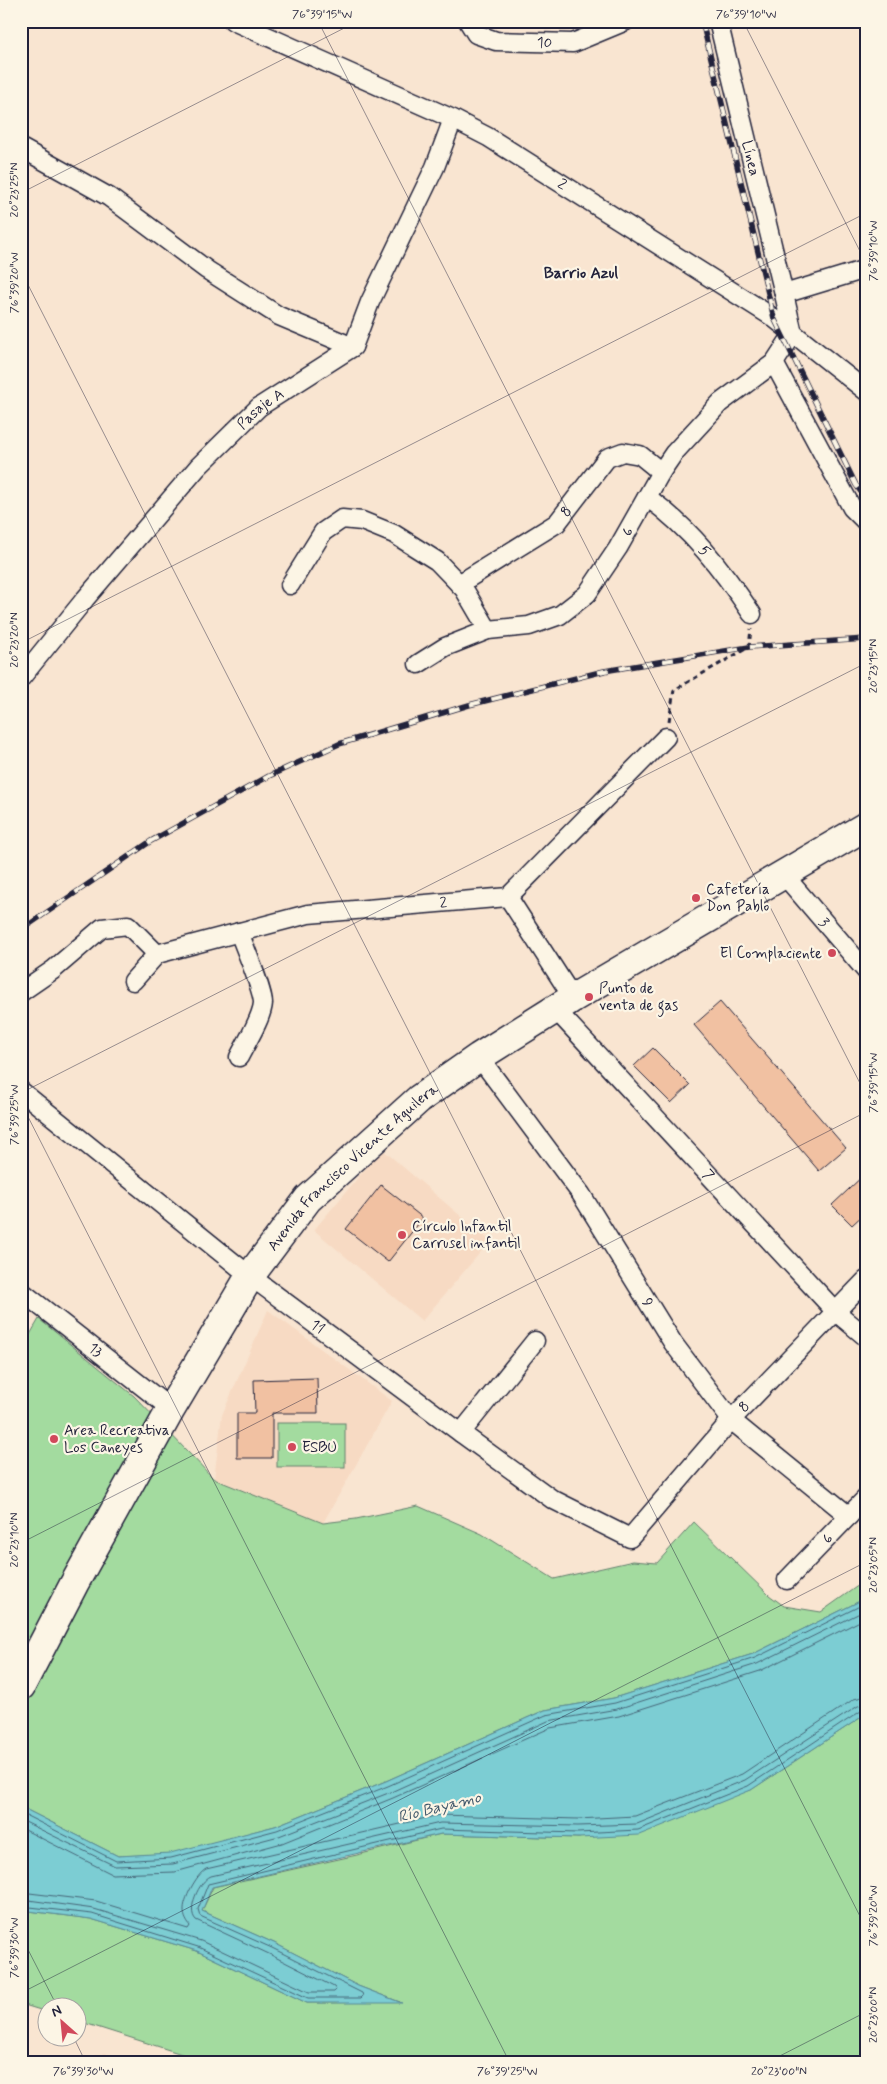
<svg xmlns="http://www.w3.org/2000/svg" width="887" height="2084" font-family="Mynerve,sans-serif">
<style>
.built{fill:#f7dac3}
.green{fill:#a3db9f;stroke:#627e6d}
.water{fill:#7ccdd3;stroke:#588996}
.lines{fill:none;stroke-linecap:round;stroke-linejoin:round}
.shore{stroke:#466678;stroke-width:1}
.building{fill:#f1c1a2;stroke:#22223b}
.minor-casing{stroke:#22223b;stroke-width:21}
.primary-casing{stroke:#22223b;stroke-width:31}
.path{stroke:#22223b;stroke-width:3;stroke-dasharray:5 4;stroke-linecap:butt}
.minor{stroke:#fcf5e5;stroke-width:18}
.primary{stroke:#fcf5e5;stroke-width:28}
.rail-casing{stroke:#22223b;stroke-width:5.5}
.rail{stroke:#fcf5e5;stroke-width:4;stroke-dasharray:11;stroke-linecap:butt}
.ticks{fill:none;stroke:#22223b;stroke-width:1;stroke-opacity:0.45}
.poi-dot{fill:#d1495b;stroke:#fcf5e5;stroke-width:2}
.labels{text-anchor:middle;stroke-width:4.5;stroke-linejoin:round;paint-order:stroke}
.street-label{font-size:15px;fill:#22223b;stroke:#fcf5e5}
.poi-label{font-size:15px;fill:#22223b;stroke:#fcf5e5;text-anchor:start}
.neighbourhood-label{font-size:16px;font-weight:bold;fill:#22223b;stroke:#fcf5e5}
.water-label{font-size:16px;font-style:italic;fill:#3d5569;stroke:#fcf5e5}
.neatline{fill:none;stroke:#22223b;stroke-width:2}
.ticks-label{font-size:12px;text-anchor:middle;fill:#22223b}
</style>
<rect width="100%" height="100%" fill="#f9e5d1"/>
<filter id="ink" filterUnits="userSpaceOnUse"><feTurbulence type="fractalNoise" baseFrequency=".02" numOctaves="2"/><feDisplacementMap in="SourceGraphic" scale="10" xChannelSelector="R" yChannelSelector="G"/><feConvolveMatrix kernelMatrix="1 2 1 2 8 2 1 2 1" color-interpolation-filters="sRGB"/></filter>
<g filter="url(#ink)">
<!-- built -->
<g class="built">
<path d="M 382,1149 L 490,1241 L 422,1321 L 314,1230 Z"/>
<path d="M 268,1310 L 392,1401 L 323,1523 L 214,1479 L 222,1415 Z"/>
<path d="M 104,2053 L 139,2063 L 76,2063 Z"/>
</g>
<!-- green -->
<g class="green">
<path d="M 39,1319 L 134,1396 L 214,1479 L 323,1523 L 356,1519 L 418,1506 L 482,1534 L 554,1579 L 633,1561 L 657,1563 L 694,1522 L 769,1595 L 784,1606 L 821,1612 L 866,1580 L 866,1598 L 753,1654 L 614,1698 L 545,1710 L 386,1781 L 275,1826 L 170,1854 L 118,1856 L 21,1807 L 21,1350 Z"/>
<rect x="277" y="1423" width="68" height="44"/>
<path d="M 866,1714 L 866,2063 L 210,2063 L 78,2021 L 78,2006 L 48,2006 L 47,2012 L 21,2004 L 21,1910 L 91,1919 L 197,1951 L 307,2003 L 400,2002 L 358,1986 L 274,1943 L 202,1911 L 213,1887 L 357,1855 L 441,1834 L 579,1838 L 751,1790 Z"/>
</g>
<!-- water -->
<path class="water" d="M 866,1598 L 866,1714 L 751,1790 L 639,1835 L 579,1838 L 441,1834 L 212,1887 L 202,1911 L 274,1943 L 358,1986 L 402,2003 L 307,2003 L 197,1951 L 91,1919 L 21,1910 L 21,1807 L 118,1856 L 170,1853 L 275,1826 L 386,1781 L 545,1710 L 614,1698 L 753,1654 Z"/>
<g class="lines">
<!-- shore -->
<g class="shore">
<path d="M 21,1813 L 116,1861 L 171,1858 L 277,1830 L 388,1786 L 546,1715 L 615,1703 L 755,1658 L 866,1603"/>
<path d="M 21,1820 L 115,1866 L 173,1864 L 279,1836 L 391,1792 L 548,1721 L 617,1709 L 757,1664 L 866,1610"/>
<path d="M 21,1828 L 112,1874 L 175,1872 L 282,1843 L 393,1798 L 550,1728 L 619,1716 L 760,1671 L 866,1618"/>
<path d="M 21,1892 L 96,1901 L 188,1929 L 190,1926 C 187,1922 184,1917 184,1911 C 183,1900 196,1875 206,1869 L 439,1815 L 578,1819 L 635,1816 L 742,1774 L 854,1699 L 866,1696"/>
<path d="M 21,1899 L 94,1909 L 201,1941 L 309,1992 L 334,1992 L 336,1990 L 334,1987 L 269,1954 L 196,1920 C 186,1910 199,1881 211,1876 L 440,1823 L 578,1826 L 637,1824 L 745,1780 L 858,1706 L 866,1704"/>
<path d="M 21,1906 L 92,1914 L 198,1947 L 308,1998 L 361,1998 L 363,1996 L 362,1993 L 272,1948 L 200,1916 L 198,1909 L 208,1884 L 441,1829 L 578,1833 L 638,1830 L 748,1786 L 861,1711 L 866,1710"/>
</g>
</g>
<!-- building -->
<g class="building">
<path d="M 720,1002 L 846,1148 L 819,1171 L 694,1025 Z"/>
<path d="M 653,1048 L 690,1085 L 671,1103 L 634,1066 Z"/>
<path d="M 866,1173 L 866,1212 L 852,1225 L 832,1205 Z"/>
<path d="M 381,1185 L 423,1218 L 388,1262 L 346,1229 Z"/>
<path d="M 317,1378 L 318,1413 L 272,1413 L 272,1458 L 237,1458 L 237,1413 L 255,1413 L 254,1380 Z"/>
</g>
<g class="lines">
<!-- minor casing -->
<g class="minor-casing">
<g id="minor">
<path id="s1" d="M 233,21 L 453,119 L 488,137 L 774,318 L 866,391"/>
<path id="s2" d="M 468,21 L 476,34 L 496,41 L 573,43 L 626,21"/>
<path id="s3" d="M 718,21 L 784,294"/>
<path d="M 21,148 L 109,197 L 207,270 L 279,316 L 353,347"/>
<path d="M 774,363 L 852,508 L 866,522"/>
<path id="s4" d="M 647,497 C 691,529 722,569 752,614"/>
<path id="s5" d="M 459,584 L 557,523 L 607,458 L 623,452 L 640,455 L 661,472"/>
<path d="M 290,585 L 323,532 L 342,519 L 362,521 L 394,534 L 437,561 L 464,589 L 488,630"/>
<path id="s6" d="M 418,664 L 445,647 L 488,630 L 529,626 L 560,615 L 587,594 L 618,548 L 661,472 L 674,453 L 720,403 L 774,363 L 793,334 L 784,294 L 866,269"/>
<path id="s7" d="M 21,678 L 85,599 L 198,467 L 259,407 L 353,347 L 370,302 L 435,167 L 453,119"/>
<path id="s8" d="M 784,875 L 866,971"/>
<path d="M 508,897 L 573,998"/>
<path d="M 239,932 C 244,946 263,990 263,1003 C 262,1018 246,1043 239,1057"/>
<path id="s9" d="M 133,981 L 157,954 L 308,914 L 508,897 L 666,737"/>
<path d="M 21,992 L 53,970 L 102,928 L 128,925 L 157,954"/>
<path id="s10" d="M 555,1009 L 836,1312 L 866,1337"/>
<path id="s11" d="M 479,1057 L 581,1194 L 673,1343 L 731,1420 L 849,1516"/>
<path id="s12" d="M 21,1091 L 250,1276 L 461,1433 L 552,1499 L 630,1538 L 731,1420 L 866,1280"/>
<path id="s13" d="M 21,1291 L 171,1409"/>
<path d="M 461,1433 L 535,1341"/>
<path id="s14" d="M 787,1580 L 866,1498"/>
</g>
</g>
<!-- primary casing -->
<g class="primary-casing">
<g id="primary">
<path id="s15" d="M 21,1686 L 74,1584 L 171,1409 L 250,1276 L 308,1199 L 419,1099 L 479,1057 L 573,998 L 866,826"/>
</g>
</g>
<!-- path -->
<path class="path" d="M 669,721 L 674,690 L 749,647 L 751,629"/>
<!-- minor -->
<use href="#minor" class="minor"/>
<!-- primary -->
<use href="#primary" class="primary"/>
<!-- rail casing -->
<g class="rail-casing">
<g id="rail">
<path d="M 702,21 L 774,318 L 856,485 L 866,499"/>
<path d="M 21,930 L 151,841 L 269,776 L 339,744 L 469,705 L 604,671 L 749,647 L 866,639"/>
</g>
</g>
<!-- rail -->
<use href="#rail" class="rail"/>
</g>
</g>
<!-- ticks -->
<path class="ticks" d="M 318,21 L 866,1095M 743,21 L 866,263M 21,193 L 358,21M 21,271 L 866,1928M 21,643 L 866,213M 21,1093 L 866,663M 21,1103 L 510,2063M 21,1543 L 866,1112M 21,1936 L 57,2006M 21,1993 L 866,1562M 73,2036 L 86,2063M 766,2063 L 866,2012"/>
<!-- markers -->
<g class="poi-dot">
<circle cx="696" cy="898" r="5"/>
<circle cx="832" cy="953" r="5"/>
<circle cx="589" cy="997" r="5"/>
<circle cx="402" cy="1235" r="5"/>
<circle cx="54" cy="1439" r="5"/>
<circle cx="292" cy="1447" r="5"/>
</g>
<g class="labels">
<!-- street labels -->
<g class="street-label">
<text dy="5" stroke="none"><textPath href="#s2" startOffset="85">10</textPath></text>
<text dy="5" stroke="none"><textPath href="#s3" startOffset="141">Línea</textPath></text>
<text dy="5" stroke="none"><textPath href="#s1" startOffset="368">2</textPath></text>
<text dy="5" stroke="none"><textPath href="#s7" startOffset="361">Pasaje A</textPath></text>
<text dy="5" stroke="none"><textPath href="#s5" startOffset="130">8</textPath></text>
<text dy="5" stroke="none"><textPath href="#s6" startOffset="261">6</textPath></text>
<text dy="5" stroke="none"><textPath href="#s4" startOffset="79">5</textPath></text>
<text dy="5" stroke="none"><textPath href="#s9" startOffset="328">2</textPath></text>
<text dy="5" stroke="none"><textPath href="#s8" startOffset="62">3</textPath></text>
<text dy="5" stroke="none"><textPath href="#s15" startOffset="620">Avenida Francisco Vicente Aguilera</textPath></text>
<text dy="5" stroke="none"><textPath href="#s10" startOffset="226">7</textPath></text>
<text dy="5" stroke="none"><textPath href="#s11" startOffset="298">9</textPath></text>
<text dy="5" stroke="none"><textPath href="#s12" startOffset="379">11</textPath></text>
<text dy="5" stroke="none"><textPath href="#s13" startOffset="95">13</textPath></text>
<text dy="5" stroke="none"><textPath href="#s12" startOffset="931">8</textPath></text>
<text dy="5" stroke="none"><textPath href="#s14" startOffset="58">6</textPath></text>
</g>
<!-- poi labels -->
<g class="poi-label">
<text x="706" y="894">Cafetería<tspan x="706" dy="17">Don Pablo</tspan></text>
<text x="822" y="958" text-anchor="end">El Complaciente</text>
<text x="599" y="993">Punto de<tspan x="599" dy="17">venta de gas</tspan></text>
<text x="412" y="1231">Círculo Infantil<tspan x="412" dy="17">Carrusel infantil</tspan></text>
<text x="64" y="1435">Area Recreativa<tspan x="64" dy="17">Los Caneyes</tspan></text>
<text x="302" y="1452">ESBU</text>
</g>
<!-- neighbourhood labels -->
<g class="neighbourhood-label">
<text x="581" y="278">Barrio Azul</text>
</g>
<!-- water labels -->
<g class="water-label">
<text transform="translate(439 1806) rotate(-14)" y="6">Río Bayamo</text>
</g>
</g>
<!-- margin -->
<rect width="887" height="2084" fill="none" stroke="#fcf5e5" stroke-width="55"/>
<!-- north arrow -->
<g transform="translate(62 2022) rotate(333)"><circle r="24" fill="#fcf5e5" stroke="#a5a1a1"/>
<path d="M0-4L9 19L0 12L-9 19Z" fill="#d1495b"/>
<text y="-8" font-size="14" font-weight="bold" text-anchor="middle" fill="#22223b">N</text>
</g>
<rect x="28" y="28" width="832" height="2028" class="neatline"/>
<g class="ticks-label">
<text x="322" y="18">76°39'15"W</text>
<text x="746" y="18">76°39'10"W</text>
<text transform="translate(14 190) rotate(-90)" y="4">20°23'25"N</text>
<text transform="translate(873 251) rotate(-90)" y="4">76°39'10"W</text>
<text transform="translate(14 283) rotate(-90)" y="4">76°39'20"W</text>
<text transform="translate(14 640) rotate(-90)" y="4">20°23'20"N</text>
<text transform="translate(873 666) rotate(-90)" y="4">20°23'15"N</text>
<text transform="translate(873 1083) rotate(-90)" y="4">76°39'15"W</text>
<text transform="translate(14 1115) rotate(-90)" y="4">76°39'25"W</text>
<text transform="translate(14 1540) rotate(-90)" y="4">20°23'10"N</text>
<text transform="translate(873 1565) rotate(-90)" y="4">20°23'05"N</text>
<text transform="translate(873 1916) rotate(-90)" y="4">76°39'20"W</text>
<text transform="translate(14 1948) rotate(-90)" y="4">76°39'30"W</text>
<text transform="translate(873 2015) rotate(-90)" y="4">20°23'00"N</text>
<text x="83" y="2075">76°39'30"W</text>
<text x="507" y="2075">76°39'25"W</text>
<text x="779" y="2075">20°23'00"N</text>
</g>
</svg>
